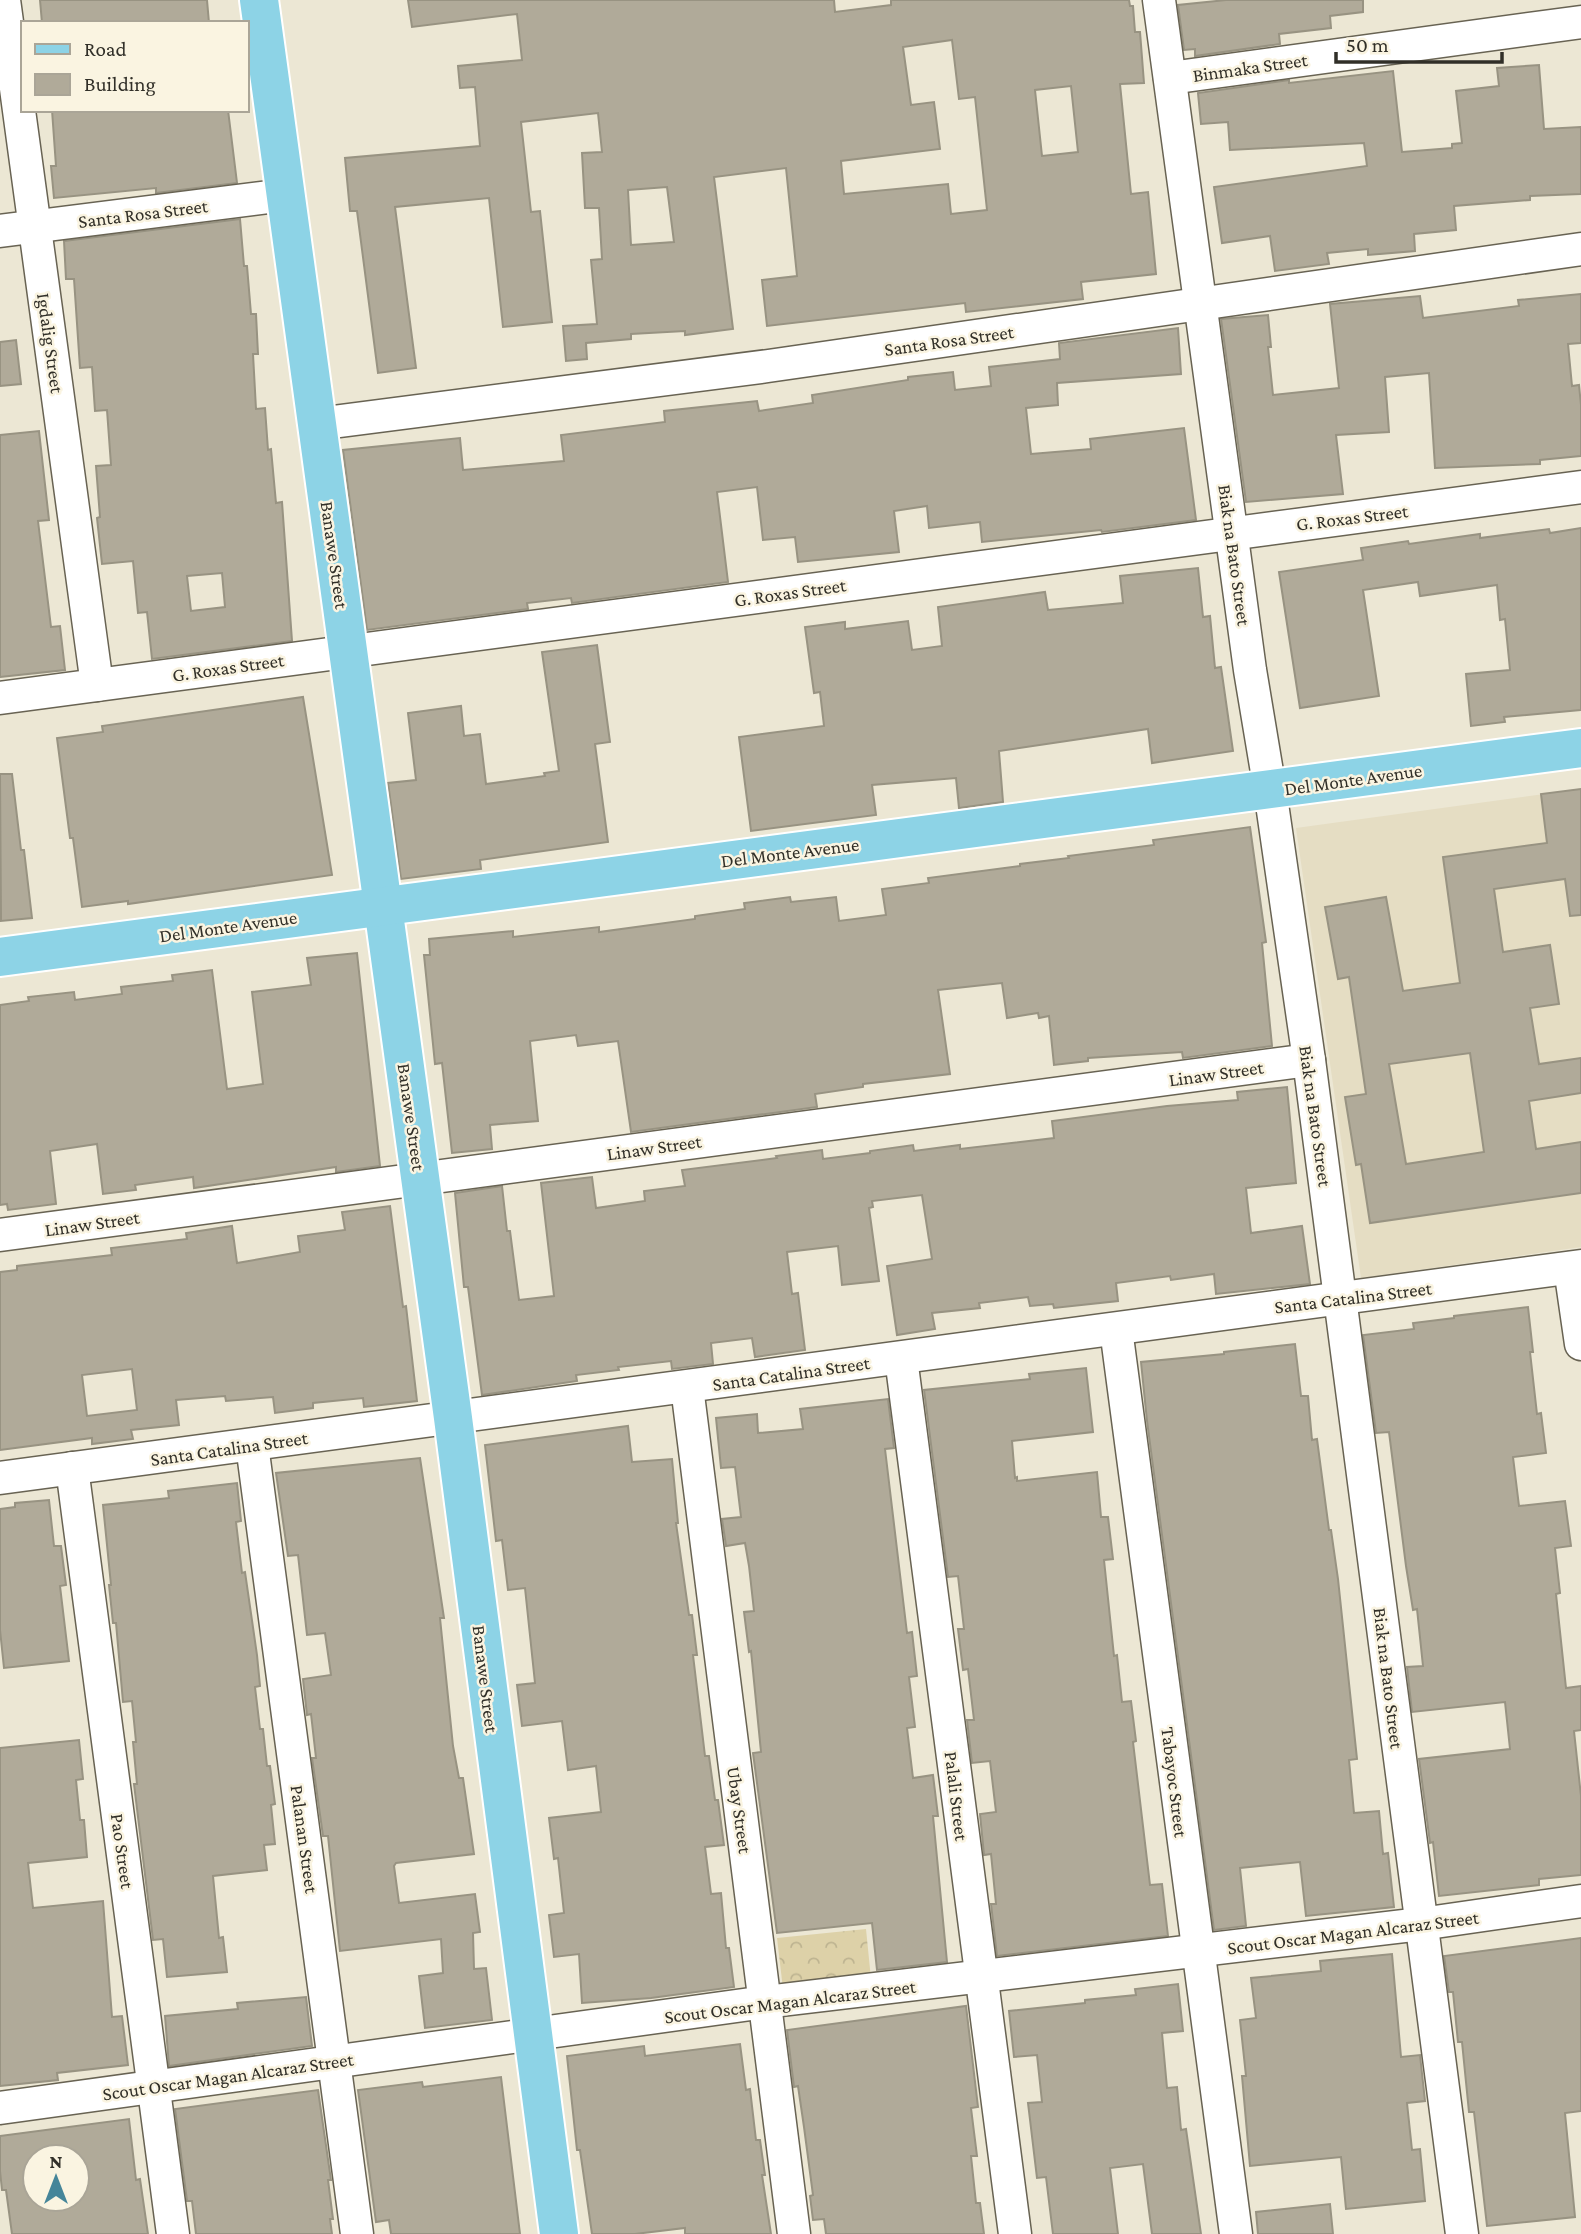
<svg xmlns="http://www.w3.org/2000/svg" width="1581" height="2234" font-family="'Crimson Pro',serif">
<style>
.built{fill:#e5ddc3}
.forest{fill:url(#forest-crowns)}
.building{fill:#b0aa99;stroke:#989382;stroke-width:2;fill-rule:evenodd}
.lines{fill:none;stroke-linecap:round;stroke-linejoin:round}
.minor-casing{stroke:#686353;stroke-width:35}
.major-casing{stroke:#fff;stroke-width:42}
.minor{stroke:#fff;stroke-width:32}
.major{stroke:#8dd3e6;stroke-width:38}
.labels{text-anchor:middle;stroke-width:5;stroke-linejoin:round;paint-order:stroke}
.street-label{font-size:19px;fill:#312f28;stroke:#faf4e1}
</style>
<defs>
<pattern id="forest-crowns" width="20" height="18" patternUnits="userSpaceOnUse" patternTransform="scale(1.75)"><rect width="20" height="18" fill="#ddd1a8"/><path d="M2 6a3 3 0 1 1 6 0M12 15a3 3 0 1 1 6 0" fill="none" stroke="#beb491"/></pattern>
</defs>
<rect width="100%" height="100%" fill="#ece7d4"/>
<!-- built -->
<path class="built" d="M 1581,789 L 1581,1247 L 1361,1278 L 1296,828 Z"/>
<!-- forest -->
<path class="forest" d="M 866,1929 L 871,1979 L 783,1989 L 777,1938 Z"/>
<!-- building -->
<g class="building">
<path d="M 40,0 L 207,0 L 209,23 L 42,23 Z"/>
<path d="M 408,0 L 834,0 L 835,12 L 891,5 L 891,0 L 1129,0 L 1130,6 L 1133,6 L 1135,32 L 1140,32 L 1144,83 L 1120,84 L 1131,194 L 1148,192 L 1156,274 L 1081,282 L 1083,299 L 966,312 L 965,303 L 767,326 L 762,280 L 797,276 L 786,168 L 714,177 L 733,329 L 685,335 L 685,331 L 631,334 L 631,339 L 586,343 L 587,359 L 566,361 L 563,326 L 597,324 L 591,260 L 602,259 L 599,208 L 585,208 L 582,153 L 602,152 L 598,113 L 521,122 L 531,212 L 540,211 L 552,322 L 503,327 L 489,198 L 395,207 L 416,368 L 378,373 L 357,211 L 350,211 L 345,158 L 480,146 L 475,87 L 460,88 L 458,66 L 522,60 L 517,14 L 412,27 ZM 952,40 L 959,99 L 975,97 L 987,210 L 951,214 L 948,184 L 844,194 L 841,161 L 940,149 L 934,102 L 911,105 L 903,47 ZM 1071,86 L 1078,152 L 1042,156 L 1035,90 ZM 667,187 L 674,242 L 631,245 L 628,190 Z"/>
<path d="M 1226,0 L 1363,0 L 1363,12 L 1330,16 L 1331,28 L 1279,34 L 1280,44 L 1195,56 L 1195,49 L 1184,50 L 1178,5 Z"/>
<path d="M 1539,65 L 1544,129 L 1581,127 L 1581,194 L 1530,196 L 1530,200 L 1454,206 L 1456,230 L 1414,234 L 1415,251 L 1368,255 L 1368,249 L 1327,253 L 1329,264 L 1275,271 L 1270,236 L 1222,243 L 1214,187 L 1367,166 L 1364,143 L 1230,150 L 1228,122 L 1201,124 L 1198,93 L 1289,80 L 1289,83 L 1393,71 L 1402,152 L 1452,148 L 1452,144 L 1462,143 L 1456,91 L 1499,86 L 1497,68 Z"/>
<path d="M 52,110 L 228,110 L 237,183 L 156,193 L 156,188 L 54,198 L 51,166 L 56,166 Z"/>
<path d="M 240,219 L 244,266 L 247,266 L 251,314 L 256,314 L 258,354 L 253,354 L 256,409 L 265,408 L 268,450 L 271,449 L 276,503 L 282,502 L 292,641 L 152,659 L 147,612 L 138,613 L 133,561 L 102,564 L 97,518 L 100,517 L 96,466 L 111,465 L 107,410 L 95,411 L 92,367 L 80,368 L 74,279 L 66,279 L 64,241 ZM 222,573 L 225,607 L 191,611 L 187,576 Z"/>
<path d="M 1581,294 L 1581,343 L 1568,344 L 1572,386 L 1579,385 L 1581,405 L 1581,456 L 1540,460 L 1540,464 L 1435,468 L 1429,373 L 1385,377 L 1389,432 L 1336,435 L 1343,494 L 1246,502 L 1221,319 L 1268,315 L 1271,347 L 1268,347 L 1273,395 L 1339,388 L 1330,304 L 1420,296 L 1423,318 L 1519,306 L 1518,300 Z"/>
<path d="M 1178,328 L 1181,374 L 1057,383 L 1058,405 L 1026,408 L 1031,454 L 1091,449 L 1090,439 L 1184,428 L 1196,520 L 1102,532 L 1101,530 L 982,542 L 980,522 L 929,528 L 927,506 L 894,511 L 899,552 L 798,562 L 795,537 L 763,540 L 757,487 L 717,492 L 728,582 L 572,603 L 571,598 L 527,603 L 528,609 L 367,630 L 343,450 L 460,438 L 463,470 L 564,461 L 561,435 L 665,422 L 664,411 L 757,401 L 759,411 L 813,403 L 812,395 L 908,380 L 908,377 L 953,372 L 955,390 L 991,386 L 989,367 L 1060,359 L 1059,343 Z"/>
<path d="M 16,340 L 21,384 L 0,386 L 0,342 Z"/>
<path d="M 39,431 L 49,520 L 38,521 L 51,627 L 60,626 L 65,670 L 0,677 L 0,435 Z"/>
<path d="M 1581,528 L 1581,710 L 1504,717 L 1505,722 L 1471,726 L 1466,674 L 1510,670 L 1505,619 L 1500,620 L 1497,585 L 1420,596 L 1418,582 L 1363,590 L 1379,696 L 1300,708 L 1279,572 L 1363,560 L 1361,548 L 1408,541 L 1409,544 L 1480,534 L 1480,538 L 1549,529 L 1550,533 Z"/>
<path d="M 1198,568 L 1203,617 L 1210,616 L 1215,668 L 1221,667 L 1233,751 L 1152,763 L 1148,729 L 999,751 L 1003,802 L 959,808 L 956,778 L 872,785 L 876,815 L 751,831 L 739,737 L 824,726 L 820,692 L 814,693 L 805,627 L 845,622 L 845,629 L 908,621 L 912,650 L 942,646 L 938,607 L 1045,592 L 1048,610 L 1123,603 L 1120,576 Z"/>
<path d="M 597,645 L 610,742 L 595,744 L 608,842 L 480,860 L 481,869 L 401,879 L 388,783 L 416,780 L 408,713 L 461,706 L 464,736 L 480,734 L 486,784 L 545,776 L 544,773 L 559,771 L 542,652 Z"/>
<path d="M 303,697 L 332,875 L 128,904 L 128,901 L 82,907 L 73,838 L 70,838 L 57,738 L 103,732 L 102,726 Z"/>
<path d="M 0,774 L 12,774 L 21,850 L 24,850 L 32,918 L 1,921 Z"/>
<path d="M 1581,789 L 1581,915 L 1570,916 L 1565,879 L 1494,889 L 1503,952 L 1550,945 L 1559,1004 L 1530,1008 L 1539,1064 L 1581,1058 L 1581,1093 L 1529,1101 L 1536,1149 L 1581,1142 L 1581,1193 L 1370,1223 L 1361,1164 L 1356,1165 L 1345,1097 L 1366,1094 L 1349,977 L 1338,979 L 1325,907 L 1386,897 L 1403,991 L 1460,983 L 1443,857 L 1547,843 L 1541,794 ZM 1470,1053 L 1484,1152 L 1406,1164 L 1389,1064 Z"/>
<path d="M 1250,827 L 1266,942 L 1262,943 L 1272,1046 L 1183,1058 L 1182,1052 L 1088,1058 L 1088,1061 L 1054,1065 L 1049,1016 L 1039,1018 L 1038,1013 L 1007,1018 L 1002,983 L 938,990 L 950,1074 L 863,1084 L 863,1087 L 815,1094 L 817,1107 L 631,1132 L 618,1041 L 578,1046 L 576,1035 L 530,1041 L 538,1121 L 490,1125 L 492,1149 L 452,1153 L 442,1063 L 435,1064 L 424,955 L 430,955 L 429,939 L 513,931 L 513,937 L 599,927 L 599,932 L 695,919 L 695,916 L 745,909 L 744,903 L 790,897 L 791,902 L 836,897 L 839,921 L 886,915 L 882,889 L 929,883 L 928,878 L 1020,866 L 1020,864 L 1069,858 L 1068,856 L 1154,845 L 1153,840 Z"/>
<path d="M 357,953 L 380,1166 L 336,1172 L 336,1167 L 194,1188 L 193,1177 L 135,1185 L 136,1190 L 103,1194 L 97,1144 L 50,1151 L 56,1204 L 8,1210 L 7,1204 L 0,1205 L 0,1005 L 29,1001 L 28,997 L 74,992 L 75,1000 L 122,994 L 121,987 L 173,981 L 172,975 L 212,970 L 227,1089 L 263,1084 L 252,992 L 311,985 L 307,958 Z"/>
<path d="M 1287,1087 L 1296,1183 L 1246,1188 L 1251,1233 L 1302,1226 L 1310,1284 L 1216,1294 L 1214,1274 L 1171,1280 L 1170,1276 L 1116,1283 L 1118,1301 L 1054,1308 L 1053,1304 L 1030,1306 L 1028,1297 L 979,1303 L 980,1308 L 932,1313 L 935,1329 L 897,1335 L 887,1266 L 932,1259 L 922,1195 L 872,1201 L 873,1207 L 869,1208 L 879,1281 L 842,1285 L 838,1246 L 787,1252 L 792,1294 L 798,1293 L 805,1350 L 755,1357 L 752,1338 L 711,1343 L 713,1364 L 672,1369 L 671,1361 L 618,1367 L 619,1370 L 576,1375 L 577,1381 L 482,1395 L 468,1287 L 464,1287 L 455,1193 L 502,1186 L 507,1231 L 510,1231 L 519,1300 L 554,1296 L 541,1183 L 592,1177 L 596,1208 L 645,1201 L 644,1191 L 685,1186 L 682,1170 L 777,1158 L 776,1156 L 822,1150 L 823,1159 L 870,1153 L 870,1151 L 913,1145 L 914,1151 L 960,1145 L 960,1149 L 1054,1138 L 1052,1121 L 1167,1106 L 1238,1100 L 1237,1092 Z"/>
<path d="M 390,1206 L 403,1307 L 406,1306 L 417,1401 L 364,1407 L 363,1398 L 313,1403 L 313,1408 L 275,1413 L 273,1397 L 226,1401 L 225,1396 L 176,1400 L 179,1425 L 131,1430 L 133,1439 L 92,1444 L 92,1438 L 0,1450 L 0,1272 L 17,1270 L 17,1266 L 112,1255 L 111,1248 L 187,1239 L 186,1233 L 232,1226 L 237,1263 L 300,1252 L 298,1236 L 345,1230 L 342,1212 ZM 132,1369 L 137,1410 L 87,1416 L 82,1375 Z"/>
<path d="M 1528,1307 L 1533,1352 L 1530,1352 L 1537,1414 L 1541,1413 L 1546,1453 L 1513,1457 L 1519,1506 L 1565,1501 L 1571,1546 L 1555,1548 L 1560,1593 L 1556,1594 L 1566,1688 L 1581,1686 L 1581,1730 L 1574,1731 L 1581,1796 L 1581,1875 L 1539,1879 L 1539,1885 L 1439,1896 L 1433,1842 L 1430,1843 L 1419,1759 L 1510,1749 L 1505,1702 L 1412,1712 L 1407,1667 L 1423,1666 L 1417,1609 L 1413,1610 L 1406,1566 L 1389,1432 L 1376,1433 L 1363,1335 L 1414,1329 L 1413,1323 L 1454,1318 L 1454,1316 Z"/>
<path d="M 1295,1344 L 1301,1396 L 1308,1396 L 1312,1440 L 1317,1439 L 1329,1530 L 1331,1530 L 1338,1579 L 1357,1759 L 1349,1760 L 1354,1813 L 1379,1811 L 1383,1854 L 1388,1853 L 1394,1907 L 1306,1916 L 1300,1862 L 1240,1868 L 1246,1926 L 1214,1930 L 1147,1421 L 1141,1362 L 1224,1354 L 1224,1352 Z"/>
<path d="M 1086,1368 L 1093,1432 L 1012,1441 L 1015,1478 L 1017,1477 L 1017,1481 L 1097,1472 L 1101,1517 L 1108,1517 L 1113,1559 L 1104,1560 L 1114,1656 L 1117,1655 L 1122,1702 L 1131,1701 L 1136,1741 L 1133,1742 L 1150,1885 L 1162,1884 L 1168,1936 L 997,1956 L 991,1904 L 996,1904 L 991,1854 L 984,1855 L 980,1814 L 996,1812 L 990,1761 L 972,1763 L 967,1720 L 974,1720 L 968,1669 L 963,1670 L 958,1629 L 964,1629 L 958,1576 L 948,1577 L 924,1390 L 1030,1379 L 1029,1374 Z"/>
<path d="M 888,1399 L 894,1448 L 885,1449 L 907,1633 L 912,1632 L 917,1676 L 909,1677 L 915,1727 L 907,1728 L 913,1778 L 933,1775 L 938,1816 L 933,1816 L 947,1962 L 877,1970 L 872,1923 L 777,1933 L 753,1753 L 761,1752 L 751,1651 L 749,1652 L 744,1612 L 754,1611 L 749,1566 L 745,1543 L 726,1546 L 722,1519 L 741,1517 L 735,1467 L 721,1468 L 716,1418 L 757,1414 L 758,1433 L 803,1429 L 800,1409 Z"/>
<path d="M 628,1426 L 632,1462 L 672,1459 L 678,1523 L 676,1523 L 689,1615 L 692,1615 L 697,1655 L 693,1655 L 705,1756 L 709,1756 L 715,1800 L 718,1800 L 724,1845 L 705,1847 L 711,1894 L 721,1893 L 726,1948 L 729,1948 L 734,1987 L 651,1998 L 582,2003 L 579,1954 L 554,1957 L 549,1915 L 564,1913 L 558,1858 L 554,1859 L 549,1818 L 601,1812 L 596,1766 L 568,1770 L 562,1721 L 522,1726 L 517,1685 L 535,1683 L 525,1588 L 508,1590 L 502,1540 L 496,1541 L 485,1445 Z"/>
<path d="M 420,1458 L 444,1618 L 440,1618 L 453,1746 L 459,1778 L 463,1778 L 474,1854 L 396,1863 L 394,1866 L 399,1903 L 475,1894 L 480,1932 L 473,1933 L 474,1969 L 486,1968 L 492,2020 L 425,2028 L 419,1976 L 443,1973 L 441,1939 L 340,1951 L 328,1836 L 323,1836 L 312,1758 L 316,1758 L 311,1714 L 307,1715 L 303,1679 L 331,1675 L 325,1633 L 307,1635 L 298,1555 L 288,1556 L 276,1473 Z"/>
<path d="M 237,1483 L 241,1521 L 236,1522 L 242,1573 L 245,1572 L 257,1655 L 260,1686 L 255,1687 L 260,1729 L 263,1729 L 267,1766 L 270,1766 L 275,1804 L 271,1805 L 275,1844 L 264,1845 L 267,1870 L 213,1876 L 219,1938 L 223,1937 L 227,1972 L 167,1977 L 163,1939 L 153,1940 L 134,1784 L 137,1784 L 133,1742 L 136,1742 L 132,1701 L 123,1702 L 116,1623 L 113,1623 L 109,1585 L 111,1585 L 103,1505 L 169,1498 L 168,1491 Z"/>
<path d="M 49,1500 L 54,1546 L 61,1546 L 66,1585 L 60,1586 L 69,1661 L 4,1668 L 0,1630 L 0,1509 L 15,1507 L 15,1503 Z"/>
<path d="M 79,1740 L 83,1779 L 76,1780 L 80,1820 L 84,1820 L 87,1857 L 28,1863 L 33,1908 L 103,1901 L 112,2017 L 122,2016 L 128,2065 L 57,2073 L 58,2080 L 0,2086 L 0,1748 Z"/>
<path d="M 1581,1938 L 1581,2111 L 1565,2113 L 1575,2217 L 1487,2226 L 1474,2112 L 1469,2112 L 1462,2042 L 1458,2042 L 1453,1992 L 1449,1992 L 1444,1956 Z"/>
<path d="M 1392,1954 L 1401,2057 L 1420,2055 L 1425,2101 L 1407,2103 L 1412,2150 L 1420,2149 L 1425,2201 L 1346,2209 L 1341,2157 L 1250,2166 L 1242,2076 L 1246,2076 L 1240,2020 L 1256,2018 L 1251,1978 L 1321,1971 L 1320,1961 Z"/>
<path d="M 1178,1984 L 1183,2031 L 1162,2033 L 1167,2088 L 1177,2087 L 1181,2130 L 1186,2129 L 1201,2234 L 1152,2234 L 1143,2164 L 1110,2168 L 1118,2234 L 1053,2234 L 1046,2177 L 1037,2178 L 1028,2103 L 1042,2102 L 1037,2055 L 1014,2057 L 1009,2011 L 1085,2003 L 1085,2000 L 1136,1995 L 1135,1989 Z"/>
<path d="M 306,1997 L 312,2046 L 169,2066 L 165,2016 L 238,2009 L 237,2003 Z"/>
<path d="M 966,2006 L 978,2107 L 971,2108 L 977,2156 L 971,2156 L 976,2203 L 980,2203 L 984,2234 L 826,2234 L 824,2219 L 813,2220 L 810,2196 L 813,2195 L 804,2127 L 798,2086 L 794,2087 L 787,2030 Z"/>
<path d="M 740,2044 L 746,2090 L 750,2089 L 756,2140 L 760,2140 L 765,2175 L 762,2175 L 771,2234 L 685,2234 L 685,2228 L 635,2234 L 592,2234 L 580,2150 L 577,2150 L 567,2056 L 644,2046 L 645,2056 Z"/>
<path d="M 501,2077 L 520,2234 L 391,2234 L 389,2220 L 376,2222 L 358,2090 L 422,2082 L 423,2087 Z"/>
<path d="M 318,2090 L 331,2180 L 328,2180 L 333,2219 L 330,2219 L 332,2234 L 196,2234 L 192,2201 L 187,2201 L 175,2109 Z"/>
<path d="M 129,2119 L 136,2180 L 140,2179 L 148,2234 L 12,2234 L 6,2190 L 2,2190 L 0,2171 L 0,2136 ZM 35,2157 L 77,2157 L 77,2199 L 35,2199 Z"/>
<path d="M 1330,2204 L 1333,2234 L 1258,2234 L 1256,2212 Z"/>
</g>
<g class="lines">
<!-- minor casing -->
<g class="minor-casing">
<g id="minor">
<path d="M 4,0 L 97,685"/>
<path d="M 1159,0 L 1250,670 L 1270,790 L 1309,1060 L 1462,2234"/>
<path d="M 1170,78 L 1581,22"/>
<path d="M 0,231 L 285,195"/>
<path d="M 317,424 L 768,366 L 1581,249"/>
<path d="M 0,698 L 1581,487"/>
<path d="M 0,1235 L 1309,1060"/>
<path d="M 1570,1268 L 1581,1344"/>
<path d="M 1116,1329 L 1236,2234"/>
<path d="M 901,1358 L 1015,2234"/>
<path d="M 687,1387 L 794,2234"/>
<path d="M 252,1445 L 357,2234"/>
<path d="M 72,1468 L 173,2234"/>
<path d="M 0,1478 L 1581,1266"/>
<path d="M 0,2108 L 765,2002 L 1421,1924 L 1581,1901"/>
</g>
</g>
<!-- major casing -->
<g class="major-casing">
<g id="major">
<path d="M 259,0 L 453,1418 L 559,2234"/>
<path d="M 0,957 L 1581,748"/>
</g>
</g>
<!-- minor -->
<use href="#minor" class="minor"/>
<!-- major -->
<use href="#major" class="major"/>
</g>
<g class="labels">
<!-- street labels -->
<g class="street-label">
<text transform="translate(1250 67) rotate(-8)" y="7">Binmaka Street</text>
<text transform="translate(143 213) rotate(-7)" y="7">Santa Rosa Street</text>
<text transform="translate(949 340) rotate(-8)" y="7">Santa Rosa Street</text>
<text transform="translate(51 343) rotate(82)" y="7">Igdalig Street</text>
<text transform="translate(1352 517) rotate(-7)" y="7">G. Roxas Street</text>
<text transform="translate(335 555) rotate(82)" y="7">Banawe Street</text>
<text transform="translate(1235 555) rotate(82)" y="7">Biak na Bato Street</text>
<text transform="translate(790 592) rotate(-8)" y="7">G. Roxas Street</text>
<text transform="translate(228 667) rotate(-8)" y="7">G. Roxas Street</text>
<text transform="translate(1353 779) rotate(-8)" y="7">Del Monte Avenue</text>
<text transform="translate(790 852) rotate(-7)" y="7">Del Monte Avenue</text>
<text transform="translate(228 926) rotate(-8)" y="7">Del Monte Avenue</text>
<text transform="translate(1216 1073) rotate(-8)" y="7">Linaw Street</text>
<text transform="translate(1316 1116) rotate(82)" y="7">Biak na Bato Street</text>
<text transform="translate(412 1117) rotate(82)" y="7">Banawe Street</text>
<text transform="translate(654 1147) rotate(-8)" y="7">Linaw Street</text>
<text transform="translate(92 1223) rotate(-8)" y="7">Linaw Street</text>
<text transform="translate(1353 1297) rotate(-7)" y="7">Santa Catalina Street</text>
<text transform="translate(791 1373) rotate(-8)" y="7">Santa Catalina Street</text>
<text transform="translate(229 1448) rotate(-8)" y="7">Santa Catalina Street</text>
<text transform="translate(1389 1678) rotate(83)" y="7">Biak na Bato Street</text>
<text transform="translate(486 1679) rotate(83)" y="7">Banawe Street</text>
<text transform="translate(1175 1782) rotate(83)" y="7">Tabayoc Street</text>
<text transform="translate(957 1796) rotate(83)" y="7">Palali Street</text>
<text transform="translate(740 1810) rotate(82)" y="7">Ubay Street</text>
<text transform="translate(305 1839) rotate(82)" y="7">Palanan Street</text>
<text transform="translate(123 1851) rotate(82)" y="7">Pao Street</text>
<text transform="translate(1353 1932) rotate(-7)" y="7">Scout Oscar Magan Alcaraz Street</text>
<text transform="translate(790 2001) rotate(-7)" y="7">Scout Oscar Magan Alcaraz Street</text>
<text transform="translate(228 2076) rotate(-8)" y="7">Scout Oscar Magan Alcaraz Street</text>
</g>
</g>
<!-- legend -->
<rect x="21" y="21" width="228" height="91" fill="#faf4e1" stroke="#aaa597" stroke-width="2"/>
<rect x="35" y="44" width="35" height="10" fill="#8dd3e6" stroke="#aaa597" stroke-width="2"/>
<text x="84" y="56" font-size="21" fill="#312f28">Road</text>
<rect x="35" y="74" width="35" height="21" fill="#b0aa99" stroke="#aaa597" stroke-width="2"/>
<text x="84" y="91" font-size="21" fill="#312f28">Building</text>
<!-- north arrow -->
<g transform="translate(56 2178)"><circle r="33" fill="#faf4e1" stroke="#aaa597" stroke-width="2"/>
<path d="M0-5L12 26L0 18L-12 26Z" fill="#458599"/>
<text y="-10" font-size="19" font-weight="bold" text-anchor="middle" fill="#312f28">N</text>
</g>
<!-- scale -->
<path d="M1336 52v10h166v-10" fill="none" stroke="#312f28" stroke-width="3.5"/>
<text x="1346" y="52" font-size="21" fill="#312f28" stroke="#faf4e1" stroke-width="5" paint-order="stroke">50 m</text>
</svg>
